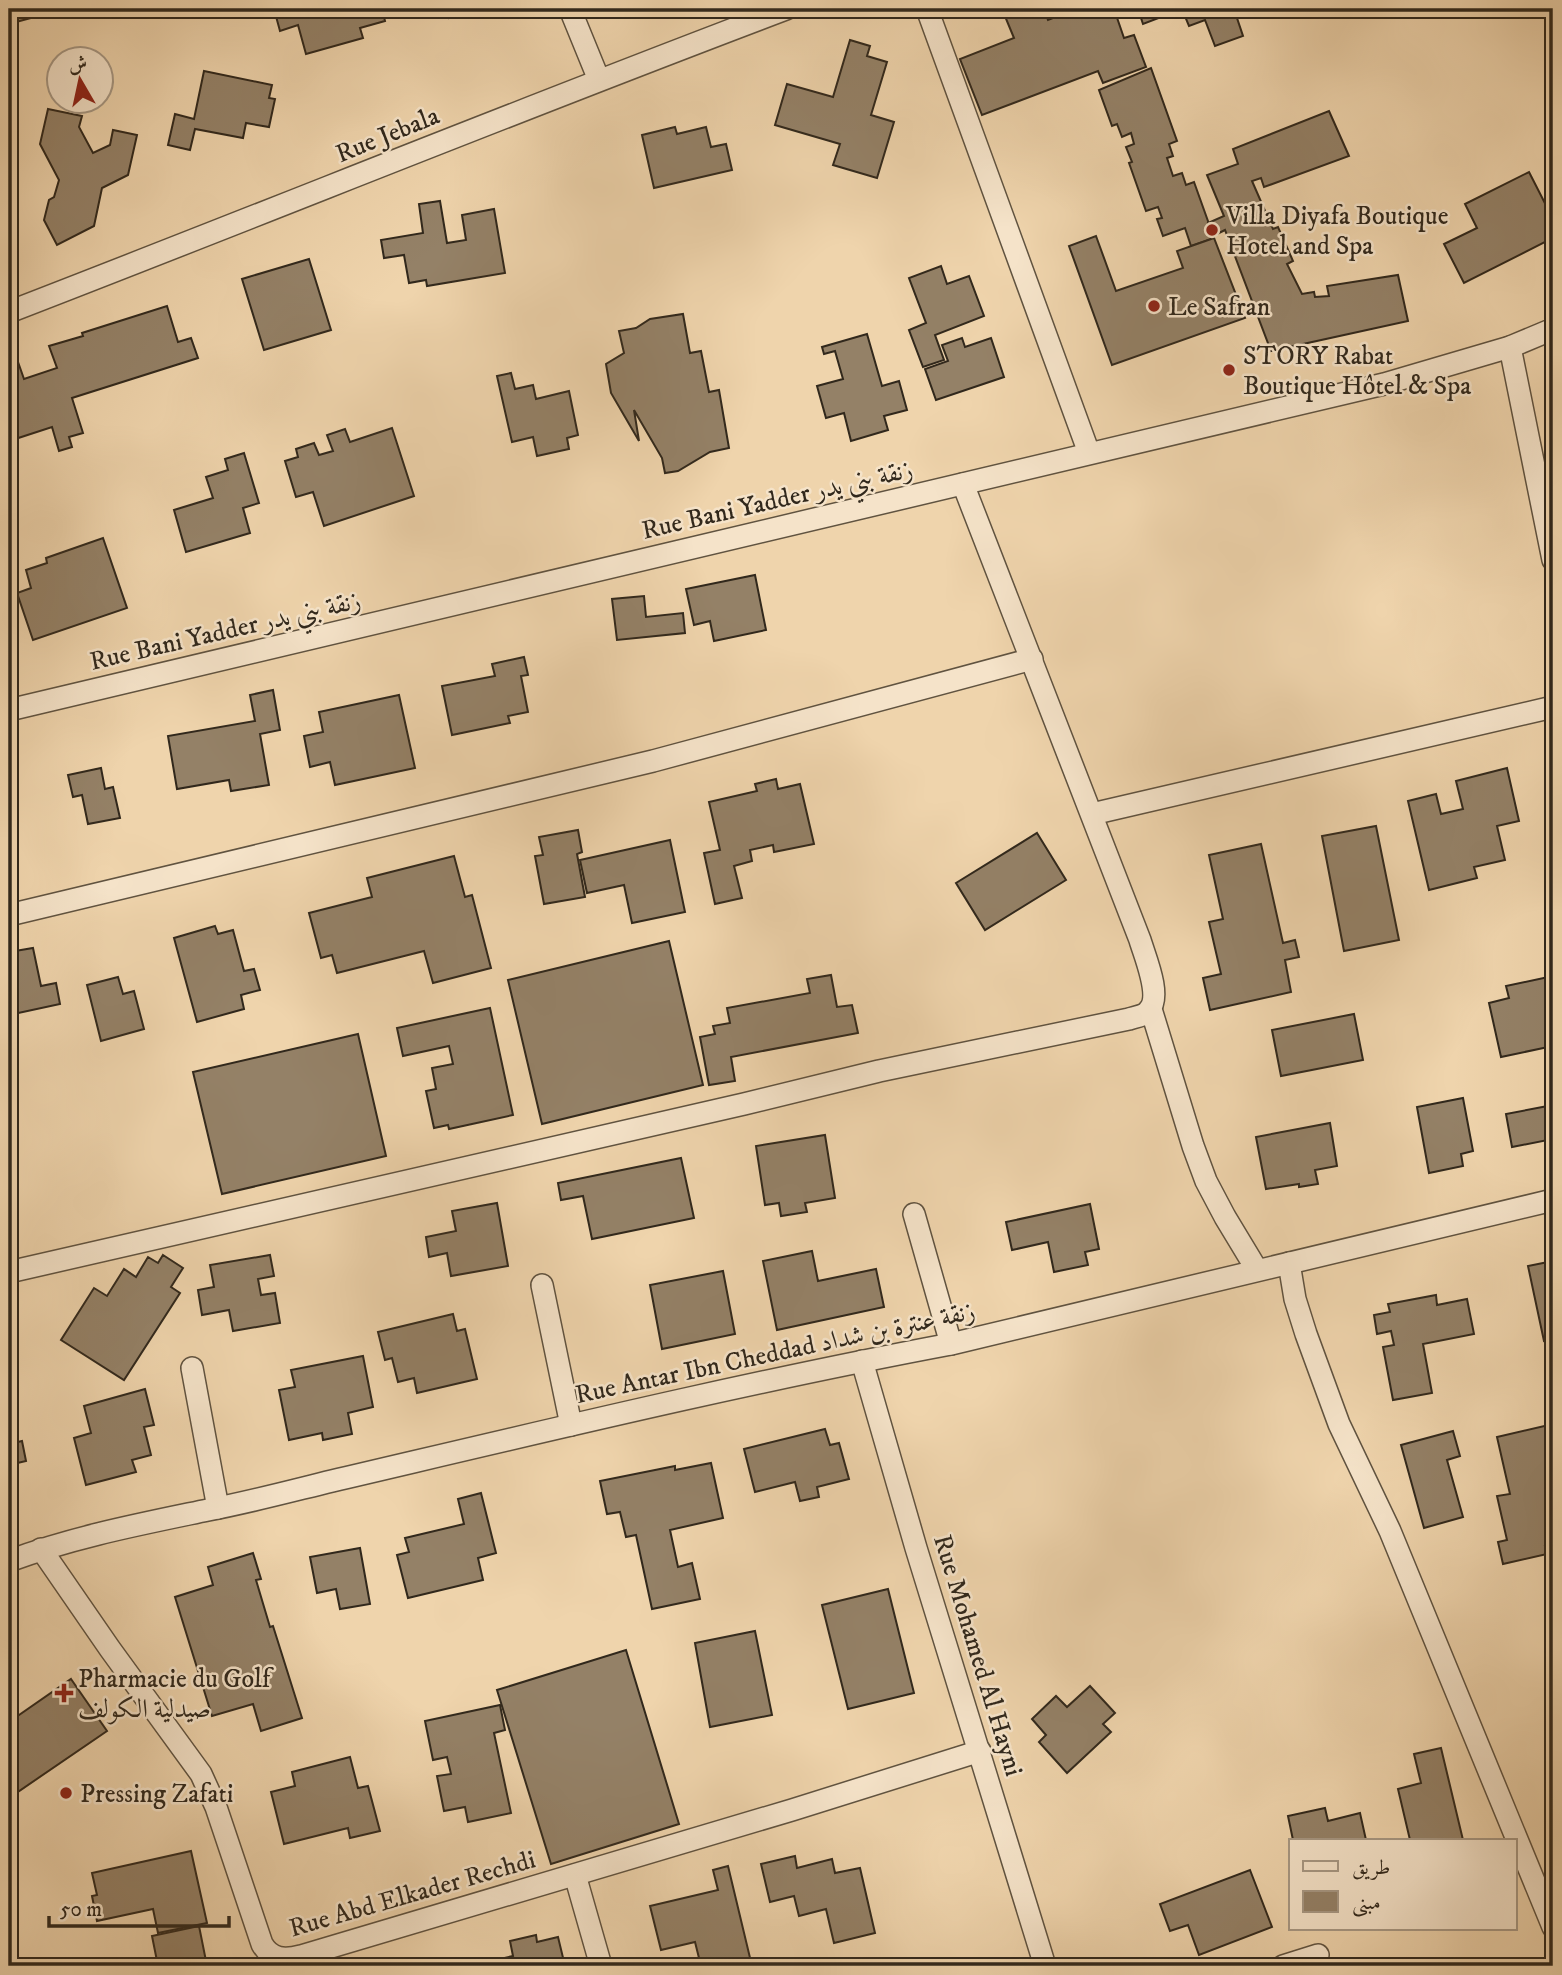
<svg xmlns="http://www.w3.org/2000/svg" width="1562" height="1975" font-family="'IM FELL DW Pica',Amiri,serif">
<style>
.building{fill:#948167;stroke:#31281c;stroke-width:2}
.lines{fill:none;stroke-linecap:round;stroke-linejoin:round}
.street-casing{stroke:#605340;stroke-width:24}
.street{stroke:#f5e3c9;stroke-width:21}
.poi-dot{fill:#8f2418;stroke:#f5e3c9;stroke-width:2.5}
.labels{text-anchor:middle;stroke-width:5;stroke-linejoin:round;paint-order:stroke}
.street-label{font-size:26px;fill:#31281c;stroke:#f5e3c9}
.poi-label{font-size:26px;fill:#31281c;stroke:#f5e3c9;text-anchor:start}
</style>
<rect width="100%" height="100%" fill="#efd4ac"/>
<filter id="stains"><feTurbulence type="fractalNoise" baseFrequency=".00286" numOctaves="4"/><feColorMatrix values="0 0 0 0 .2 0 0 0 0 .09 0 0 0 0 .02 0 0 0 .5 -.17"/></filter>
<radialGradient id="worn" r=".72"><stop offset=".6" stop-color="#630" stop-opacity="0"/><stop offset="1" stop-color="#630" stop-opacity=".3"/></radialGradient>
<!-- building -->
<g class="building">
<path d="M 9,9 L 64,9 L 9,24 Z"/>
<path d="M 117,9 L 146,9 L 119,17 Z"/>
<path d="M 274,9 L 382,9 L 385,21 L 360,28 L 363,38 L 306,54 L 298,25 L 280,31 Z"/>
<path d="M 446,9 L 477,9 L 449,18 Z"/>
<path d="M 1002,9 L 1044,9 L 1048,20 L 1076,9 L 1114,9 L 1124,38 L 1134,35 L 1146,67 L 1103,83 L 1098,71 L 982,115 L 960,59 L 1014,38 Z"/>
<path d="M 1138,9 L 1247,9 L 1248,14 L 1237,18 L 1243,36 L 1215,46 L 1205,20 L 1189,26 L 1182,9 L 1143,24 Z"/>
<path d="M 850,40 L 870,46 L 867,56 L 887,62 L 871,115 L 894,122 L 877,178 L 833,165 L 840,144 L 775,125 L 787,84 L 833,97 Z"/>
<path d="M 1151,68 L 1177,141 L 1169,144 L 1173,156 L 1167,158 L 1173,176 L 1182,173 L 1186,185 L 1194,182 L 1214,238 L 1191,246 L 1185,228 L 1163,236 L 1157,219 L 1162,218 L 1158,207 L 1146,211 L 1129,163 L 1132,162 L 1126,147 L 1134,144 L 1131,133 L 1122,137 L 1117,124 L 1112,126 L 1099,90 Z"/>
<path d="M 204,71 L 272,85 L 269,98 L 275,99 L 269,127 L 246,123 L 243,138 L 195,129 L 190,150 L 168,145 L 175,114 L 194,119 Z"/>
<path d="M 48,109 L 82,116 L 79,127 L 93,153 L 110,145 L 113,130 L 137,135 L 128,175 L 102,188 L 94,226 L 57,245 L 44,220 L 49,200 L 54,197 L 59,180 L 40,144 Z"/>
<path d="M 1329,111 L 1349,156 L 1264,187 L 1261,178 L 1252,181 L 1273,229 L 1278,227 L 1293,261 L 1287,264 L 1302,294 L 1314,292 L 1315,297 L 1329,296 L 1327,286 L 1398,275 L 1408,321 L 1271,351 L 1225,230 L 1213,236 L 1208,223 L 1224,216 L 1207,175 L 1238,164 L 1233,149 Z"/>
<path d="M 675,127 L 677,134 L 706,127 L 711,147 L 726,144 L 732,170 L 654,188 L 642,135 Z"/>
<path d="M 1529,172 L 1553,219 L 1553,238 L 1464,283 L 1444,244 L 1477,228 L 1465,204 Z"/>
<path d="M 440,201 L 447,243 L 466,240 L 462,215 L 494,209 L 505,273 L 427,286 L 426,280 L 409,283 L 404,255 L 384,258 L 381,240 L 423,233 L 419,204 Z"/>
<path d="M 9,206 L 16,231 L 9,233 Z"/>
<path d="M 1096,236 L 1116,291 L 1183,268 L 1177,251 L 1214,238 L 1245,318 L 1112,365 L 1069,246 Z"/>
<path d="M 309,259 L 331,330 L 264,350 L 242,279 Z"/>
<path d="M 941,266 L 947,284 L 969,276 L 984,316 L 935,335 L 944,360 L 923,367 L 909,330 L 926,323 L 909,278 Z"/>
<path d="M 167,306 L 178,342 L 191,338 L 198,358 L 72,398 L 83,433 L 69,437 L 72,447 L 59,451 L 52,427 L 9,441 L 9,365 L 18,362 L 24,379 L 57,368 L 49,346 L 83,336 L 82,333 Z"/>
<path d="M 683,314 L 690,353 L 701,351 L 709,392 L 719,390 L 729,448 L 710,452 L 678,471 L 665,473 L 662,458 L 634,410 L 639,441 L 611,393 L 606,364 L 624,353 L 619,331 L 636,328 L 650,319 Z"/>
<path d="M 867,334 L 882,386 L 899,381 L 907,410 L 884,416 L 888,430 L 851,441 L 844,413 L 826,418 L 817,386 L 843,379 L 835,351 L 824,354 L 822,347 Z"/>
<path d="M 962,338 L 965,347 L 991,338 L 1004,377 L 936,400 L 925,369 L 948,361 L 942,345 Z"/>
<path d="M 511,373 L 515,389 L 533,385 L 536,399 L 569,391 L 578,435 L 567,438 L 569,449 L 537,456 L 533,437 L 512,442 L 497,376 Z"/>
<path d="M 392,428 L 414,496 L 324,526 L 313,492 L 296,497 L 285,461 L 298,457 L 296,449 L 314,443 L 319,455 L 333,451 L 327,435 L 345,429 L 350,442 Z"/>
<path d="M 244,453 L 259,503 L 243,508 L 250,533 L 186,552 L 174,510 L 213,498 L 206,477 L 228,470 L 225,459 Z"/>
<path d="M 103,538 L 127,608 L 33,640 L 17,593 L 31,588 L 26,570 L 47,563 L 46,558 Z"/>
<path d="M 755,575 L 766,630 L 714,641 L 710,621 L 694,625 L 686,589 Z"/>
<path d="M 644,596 L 646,617 L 683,613 L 685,633 L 617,640 L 612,599 Z"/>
<path d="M 524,657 L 528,675 L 521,676 L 528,712 L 508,716 L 510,723 L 452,735 L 442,686 L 495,676 L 492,664 Z"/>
<path d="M 273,690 L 280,730 L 260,734 L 269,785 L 231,791 L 229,780 L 177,789 L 168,736 L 255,721 L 250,695 Z"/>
<path d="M 399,695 L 415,768 L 335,785 L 330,762 L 310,767 L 304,736 L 323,732 L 319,712 Z"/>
<path d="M 101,768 L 105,789 L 113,787 L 120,818 L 88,824 L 82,795 L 73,797 L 68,775 Z"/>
<path d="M 1507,768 L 1519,821 L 1497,826 L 1505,860 L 1474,867 L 1477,878 L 1429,890 L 1408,801 L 1436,794 L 1441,814 L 1463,809 L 1456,781 Z"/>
<path d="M 776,779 L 778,789 L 800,784 L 814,844 L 774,852 L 773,845 L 750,850 L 752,861 L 734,866 L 742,898 L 715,904 L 704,853 L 720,850 L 709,802 L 757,791 L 755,784 Z"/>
<path d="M 1376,826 L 1399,940 L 1344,951 L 1322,836 Z"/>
<path d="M 578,830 L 582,852 L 577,854 L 585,897 L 544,904 L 535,856 L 543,855 L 539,837 Z"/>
<path d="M 1037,833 L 1066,880 L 985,930 L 956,883 Z"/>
<path d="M 670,840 L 685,912 L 632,923 L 624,885 L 587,893 L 580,860 Z"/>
<path d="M 1261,844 L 1283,943 L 1295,940 L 1299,957 L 1285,960 L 1291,992 L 1210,1010 L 1203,978 L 1221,974 L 1209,922 L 1223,919 L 1209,855 Z"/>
<path d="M 454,856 L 465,897 L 472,895 L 491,968 L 433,983 L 424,951 L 337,973 L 332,955 L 321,958 L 309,913 L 372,897 L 367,878 Z"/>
<path d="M 215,926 L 218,934 L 233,930 L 244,971 L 254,969 L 260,990 L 241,995 L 244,1009 L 197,1022 L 174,938 Z"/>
<path d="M 669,941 L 703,1085 L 542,1124 L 508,980 Z"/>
<path d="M 33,948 L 41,986 L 56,983 L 60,1004 L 9,1015 L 9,952 Z"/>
<path d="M 831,975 L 837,1007 L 852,1005 L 858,1033 L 731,1057 L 735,1081 L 709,1085 L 700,1037 L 715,1034 L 713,1026 L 730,1023 L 727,1008 L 810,993 L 807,979 Z"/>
<path d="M 1553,976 L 1553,1046 L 1501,1057 L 1489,1003 L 1509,998 L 1506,986 Z"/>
<path d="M 118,977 L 123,994 L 134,991 L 144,1029 L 101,1041 L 87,985 Z"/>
<path d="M 490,1008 L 513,1115 L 449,1129 L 448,1125 L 434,1128 L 426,1091 L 436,1089 L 432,1068 L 453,1064 L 449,1046 L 403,1056 L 397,1028 Z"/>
<path d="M 1354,1014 L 1363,1060 L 1281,1076 L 1272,1030 Z"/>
<path d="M 358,1034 L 386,1156 L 222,1194 L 193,1072 Z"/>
<path d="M 1463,1098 L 1473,1151 L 1461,1154 L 1463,1166 L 1429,1173 L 1417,1107 Z"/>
<path d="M 1553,1105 L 1553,1139 L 1512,1147 L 1506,1114 Z"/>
<path d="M 1330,1123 L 1337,1166 L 1315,1170 L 1318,1184 L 1299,1187 L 1299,1184 L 1266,1189 L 1256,1137 Z"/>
<path d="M 825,1135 L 835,1198 L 805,1203 L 807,1212 L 781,1216 L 779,1203 L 765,1205 L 756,1146 Z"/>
<path d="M 681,1158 L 694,1218 L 592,1239 L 583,1196 L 561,1200 L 558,1183 Z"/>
<path d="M 497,1203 L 508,1266 L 451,1276 L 447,1253 L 429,1257 L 426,1237 L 456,1231 L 452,1211 Z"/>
<path d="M 1090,1204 L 1099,1249 L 1085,1252 L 1088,1265 L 1054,1272 L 1048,1242 L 1012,1250 L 1006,1222 Z"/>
<path d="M 812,1251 L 818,1281 L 876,1269 L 884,1307 L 777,1330 L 763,1261 Z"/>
<path d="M 163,1255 L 183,1268 L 171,1287 L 180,1293 L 124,1380 L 61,1340 L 94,1288 L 107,1296 L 124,1269 L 136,1277 L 148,1257 L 158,1263 Z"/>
<path d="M 270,1255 L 274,1276 L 258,1279 L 261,1295 L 275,1293 L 280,1323 L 233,1331 L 229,1310 L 202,1315 L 198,1290 L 214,1287 L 210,1265 Z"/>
<path d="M 1553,1261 L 1553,1339 L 1544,1341 L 1528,1266 Z"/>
<path d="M 723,1271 L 735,1334 L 662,1349 L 650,1285 Z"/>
<path d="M 1436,1295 L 1437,1305 L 1467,1299 L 1474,1334 L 1423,1344 L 1432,1393 L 1393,1400 L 1383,1347 L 1394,1345 L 1391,1331 L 1377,1334 L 1374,1315 L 1390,1312 L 1388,1304 Z"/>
<path d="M 453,1314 L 457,1331 L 465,1329 L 477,1379 L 417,1393 L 414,1378 L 398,1382 L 392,1358 L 385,1360 L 378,1332 Z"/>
<path d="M 363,1356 L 373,1407 L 348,1413 L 352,1434 L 323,1440 L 322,1433 L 289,1440 L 279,1390 L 295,1387 L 291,1370 Z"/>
<path d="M 145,1389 L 154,1425 L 144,1427 L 151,1455 L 132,1460 L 136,1472 L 86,1485 L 74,1438 L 91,1433 L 84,1406 Z"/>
<path d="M 1553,1424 L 1553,1544 L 1545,1546 L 1547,1554 L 1503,1564 L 1498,1542 L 1507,1540 L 1497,1496 L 1510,1494 L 1497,1437 Z"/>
<path d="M 825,1429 L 830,1445 L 839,1443 L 849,1479 L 817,1487 L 819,1497 L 800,1501 L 795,1482 L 755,1492 L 744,1449 Z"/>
<path d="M 1453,1431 L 1460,1456 L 1447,1460 L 1463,1517 L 1424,1528 L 1401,1445 Z"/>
<path d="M 22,1441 L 26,1461 L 9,1465 L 16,1498 L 9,1500 L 9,1444 Z"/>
<path d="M 711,1463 L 723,1518 L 670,1530 L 678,1567 L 692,1563 L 700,1599 L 652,1609 L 636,1535 L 626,1537 L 620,1512 L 607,1514 L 600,1481 L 675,1466 L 675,1470 Z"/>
<path d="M 481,1493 L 496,1553 L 478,1558 L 483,1580 L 408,1598 L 397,1555 L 409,1552 L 405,1538 L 464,1524 L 458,1499 Z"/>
<path d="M 360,1548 L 370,1604 L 340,1609 L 336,1589 L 317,1593 L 310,1557 Z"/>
<path d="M 253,1553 L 261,1579 L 256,1580 L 270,1627 L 273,1626 L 302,1718 L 261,1731 L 253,1704 L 212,1716 L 175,1597 L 213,1585 L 208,1567 Z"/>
<path d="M 888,1589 L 914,1693 L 848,1709 L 822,1605 Z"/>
<path d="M 755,1631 L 772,1715 L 710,1727 L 695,1643 Z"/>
<path d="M 626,1650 L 679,1824 L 551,1864 L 497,1690 Z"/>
<path d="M 71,1679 L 107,1731 L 9,1798 L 9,1722 Z"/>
<path d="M 1090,1686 L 1115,1713 L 1103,1724 L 1111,1732 L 1067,1773 L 1039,1742 L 1046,1735 L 1032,1719 L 1056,1696 L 1067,1707 Z"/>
<path d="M 500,1705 L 505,1730 L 494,1733 L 511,1813 L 468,1822 L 465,1807 L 444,1811 L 437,1776 L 451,1774 L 447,1757 L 433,1760 L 425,1721 Z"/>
<path d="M 1441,1748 L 1463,1840 L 1410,1840 L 1398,1789 L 1421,1783 L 1414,1754 Z"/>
<path d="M 350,1757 L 358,1788 L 368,1786 L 380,1831 L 350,1838 L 348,1828 L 284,1844 L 271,1792 L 295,1786 L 292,1772 Z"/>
<path d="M 1325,1808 L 1328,1821 L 1360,1813 L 1366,1840 L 1293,1840 L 1288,1816 Z"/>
<path d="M 191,1851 L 207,1923 L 158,1933 L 153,1909 L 97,1921 L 92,1896 L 97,1895 L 92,1873 Z"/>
<path d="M 795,1856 L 797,1868 L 832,1859 L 835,1873 L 860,1868 L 875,1933 L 834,1943 L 826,1909 L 799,1916 L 794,1896 L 770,1902 L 761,1864 Z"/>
<path d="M 728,1866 L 751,1962 L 732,1966 L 701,1966 L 695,1942 L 661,1950 L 650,1906 L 718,1890 L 713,1870 Z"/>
<path d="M 1250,1870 L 1272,1927 L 1199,1955 L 1188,1925 L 1170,1931 L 1160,1904 Z"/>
<path d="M 199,1926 L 207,1966 L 158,1966 L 152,1936 Z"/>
<path d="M 536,1935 L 537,1942 L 558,1937 L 565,1966 L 487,1966 L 486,1962 L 513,1956 L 510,1941 Z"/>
</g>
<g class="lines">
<!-- street casing -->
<g class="street-casing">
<g id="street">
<path d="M 570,9 L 599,80"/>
<path d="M 927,9 L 1089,453"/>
<path d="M 9,312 C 268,212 526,107 786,9"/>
<path d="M 1510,347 L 1553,560"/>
<path d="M 9,710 L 1384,384 L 1510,347 L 1553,329"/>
<path d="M 1092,814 L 1553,707"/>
<path d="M 9,915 L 653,761 L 1032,659"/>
<path d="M 1151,1009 L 1193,1146 L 1206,1181 L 1225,1217 L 1257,1270"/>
<path d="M 914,1214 L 951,1344"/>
<path d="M 1289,1263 L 1295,1299 L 1306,1334 L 1339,1424 L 1390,1531 L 1553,1927"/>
<path d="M 9,1272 L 744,1104 L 879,1071 L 1129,1019 C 1135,1017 1145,1016 1149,1010 C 1162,996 1145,957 1140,940 L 963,484"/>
<path d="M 542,1285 L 571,1425"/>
<path d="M 862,1361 L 916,1548 L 1045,1966"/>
<path d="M 192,1368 L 218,1508"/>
<path d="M 41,1549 L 110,1649 L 201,1774 L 216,1807 L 262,1944 C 271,1960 285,1960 301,1956 L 792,1810 L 980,1751"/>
<path d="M 9,1561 C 73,1537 141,1524 208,1510 C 250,1502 291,1491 332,1481 C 537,1433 743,1383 951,1344 L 1553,1200"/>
<path d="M 575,1875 L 601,1966"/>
<path d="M 1283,1966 L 1318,1955"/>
</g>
</g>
<!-- street -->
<use href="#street" class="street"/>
</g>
<!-- markers -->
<g class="poi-dot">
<circle cx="1212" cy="230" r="7"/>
<circle cx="1154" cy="306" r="7"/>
<circle cx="1229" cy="370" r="7"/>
<path d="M60.5 1682.5h7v7h7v7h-7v7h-7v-7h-7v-7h7z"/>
<circle cx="66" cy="1793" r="7"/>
</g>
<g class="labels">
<!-- street labels -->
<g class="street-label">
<text transform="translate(387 134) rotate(-22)" y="9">Rue Jebala</text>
<text transform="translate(777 499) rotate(-13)" y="9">Rue Bani Yadder زنقة بني يدر</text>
<text transform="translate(225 630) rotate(-13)" y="9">Rue Bani Yadder زنقة بني يدر</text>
<text transform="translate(775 1352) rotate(-12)" y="9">Rue Antar Ibn Cheddad زنقة عنترة بن شداد</text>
<text transform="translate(979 1655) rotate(73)" y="9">Rue Mohamed Al Hayni</text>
<text transform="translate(412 1893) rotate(-16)" y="9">Rue Abd Elkader Rechdi</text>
</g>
<!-- poi labels -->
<g class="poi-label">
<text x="1226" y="224">Villa Diyafa Boutique<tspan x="1226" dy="30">Hotel and Spa</tspan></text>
<text x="1168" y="315">Le Safran</text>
<text x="1243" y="364">STORY Rabat<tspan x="1243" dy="30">Boutique Hôtel &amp; Spa</tspan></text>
<text x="78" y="1687">Pharmacie du Golf<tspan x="78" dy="30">صيدلية الكولف</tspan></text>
<text x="80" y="1802">Pressing Zafati</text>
</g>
</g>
<!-- margin -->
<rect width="1562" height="1975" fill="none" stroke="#efd4ac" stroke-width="35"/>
<rect x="10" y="10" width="1541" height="1954" fill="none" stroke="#31281c" stroke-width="3.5"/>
<rect x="18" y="18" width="1527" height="1940" fill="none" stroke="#31281c" stroke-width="2"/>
<!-- legend -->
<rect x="1289" y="1839" width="228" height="91" fill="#f5e3c9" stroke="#a79884" stroke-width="2"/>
<rect x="1303" y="1861" width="35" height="10" fill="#f5e3c9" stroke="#a79884" stroke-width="2"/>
<text x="1352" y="1874" font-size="21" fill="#31281c">طريق</text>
<rect x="1303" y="1891" width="35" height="21" fill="#948167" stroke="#a79884" stroke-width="2"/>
<text x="1352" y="1909" font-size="21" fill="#31281c">مبنى</text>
<!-- north arrow -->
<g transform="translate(80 80) rotate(351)"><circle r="33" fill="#f5e3c9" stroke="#a79884" stroke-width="2"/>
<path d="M0-5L12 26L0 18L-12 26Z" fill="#8f2418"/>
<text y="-10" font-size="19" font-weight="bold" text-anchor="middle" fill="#31281c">ش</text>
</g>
<!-- scale -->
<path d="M49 1916v10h180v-10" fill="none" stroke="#31281c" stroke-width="3.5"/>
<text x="60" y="1916" font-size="21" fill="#31281c" stroke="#f5e3c9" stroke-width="5" paint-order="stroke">50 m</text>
<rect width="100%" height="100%" filter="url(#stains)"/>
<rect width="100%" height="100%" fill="url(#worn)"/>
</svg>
